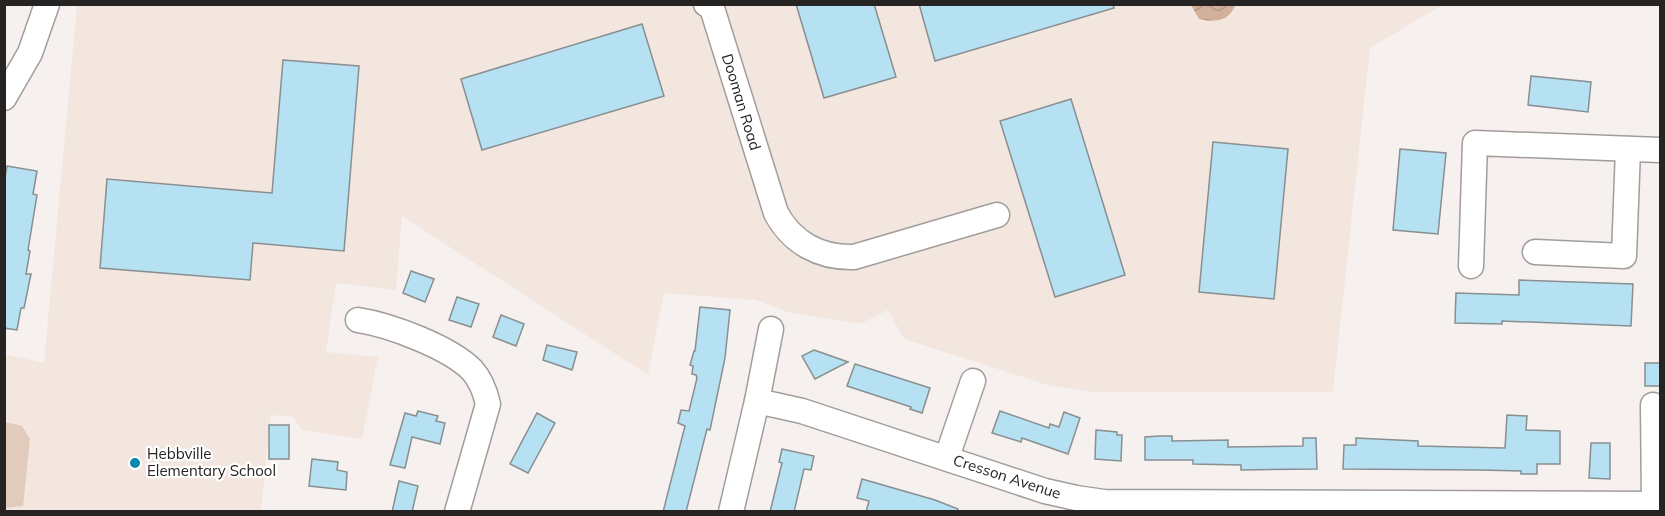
<svg xmlns="http://www.w3.org/2000/svg" width="1665" height="516" font-family="Mulish,sans-serif">
<style>
.built{fill:#f2e6df}
.green{fill:#e3cbbc}
.water{fill:url(#water-waves)}
.building{fill:#b6e1f3;stroke:#898e90;stroke-width:1.5}
.lines{fill:none;stroke-linecap:round;stroke-linejoin:round}
.minor-casing{stroke:#a19d9b;stroke-width:27}
.minor{stroke:#fff;stroke-width:24}
.poi-dot{fill:#0988ab;stroke:#fff;stroke-width:2}
.labels{text-anchor:middle;stroke-width:4.5;stroke-linejoin:round;paint-order:stroke}
.street-label{font-size:15px;fill:#262423;stroke:#fff}
.poi-label{font-size:15px;fill:#262423;stroke:#fff;text-anchor:start}
</style>
<defs>
<pattern id="water-waves" width="16" height="10" patternUnits="userSpaceOnUse" patternTransform="scale(1.5)"><rect width="16" height="10" fill="#d3b09a"/><path d="M0 5q4-4 8 0t8 0" fill="none" stroke="#b59784"/></pattern>
</defs>
<rect width="100%" height="100%" fill="#f6f1ef"/>
<!-- built -->
<path class="built" d="M 77,5 L 1442,5 L 1370,48 L 1333,392 L 1094,392 L 1051,386 L 904,339 L 888,310 L 860,324 L 791,313 L 755,300 L 664,293 L 648,375 L 402,216 L 396,290 L 336,283 L 326,352 L 378,357 L 362,439 L 302,430 L 293,417 L 271,415 L 261,511 L 5,512 L 5,354 L 44,363 Z"/>
<!-- green -->
<path class="green" d="M 5,422 L 22,426 L 30,439 L 23,506 L 5,508 Z"/>
<!-- water -->
<path class="water" d="M 1191,5 L 1235,5 C 1230,21 1214,23 1199,19 Z"/>
<!-- building -->
<g class="building">
<path d="M 796,4 L 874,4 L 896,77 L 824,98 Z"/>
<path d="M 919,4 L 1113,4 L 1114,8 L 935,61 Z"/>
<path d="M 642,24 L 664,96 L 482,150 L 461,79 Z"/>
<path d="M 283,60 L 359,66 L 344,251 L 253,243 L 250,280 L 100,268 L 107,179 L 272,193 Z"/>
<path d="M 1531,76 L 1591,82 L 1588,112 L 1528,105 Z"/>
<path d="M 1071,99 L 1125,275 L 1055,297 L 1000,121 Z"/>
<path d="M 1213,142 L 1288,149 L 1274,299 L 1199,292 Z"/>
<path d="M 1400,149 L 1446,153 L 1438,234 L 1393,230 Z"/>
<path d="M 7,166 L 37,171 L 33,194 L 37,195 L 28,250 L 30,251 L 26,274 L 31,274 L 24,308 L 21,308 L 17,330 L 4,328 L 4,184 Z"/>
<path d="M 411,271 L 434,279 L 425,302 L 403,293 Z"/>
<path d="M 1519,280 L 1633,284 L 1631,326 L 1502,321 L 1502,324 L 1455,323 L 1456,293 L 1519,295 Z"/>
<path d="M 457,297 L 479,304 L 471,327 L 449,320 Z"/>
<path d="M 700,307 L 730,310 L 725,358 L 710,430 L 707,429 L 686,512 L 663,512 L 685,426 L 678,423 L 681,410 L 689,411 L 697,378 L 696,375 L 692,374 L 693,366 L 690,365 L 694,351 L 695,351 Z"/>
<path d="M 501,315 L 524,324 L 516,346 L 493,337 Z"/>
<path d="M 547,345 L 577,352 L 572,370 L 543,360 Z"/>
<path d="M 814,350 L 848,362 L 815,379 L 802,356 Z"/>
<rect x="1645" y="363" width="15" height="23"/>
<path d="M 855,364 L 930,388 L 922,413 L 910,409 L 911,407 L 847,386 Z"/>
<path d="M 418,411 L 438,416 L 436,421 L 445,423 L 440,444 L 412,437 L 405,468 L 390,465 L 405,413 L 416,416 Z"/>
<path d="M 1000,411 L 1049,428 L 1050,424 L 1059,427 L 1064,412 L 1080,418 L 1068,454 L 1022,438 L 1021,442 L 992,433 Z"/>
<path d="M 537,413 L 555,423 L 528,473 L 510,464 Z"/>
<path d="M 1507,415 L 1527,416 L 1526,430 L 1560,431 L 1560,464 L 1537,464 L 1537,474 L 1521,474 L 1521,471 L 1480,470 L 1343,469 L 1344,445 L 1356,445 L 1356,438 L 1418,441 L 1418,446 L 1505,448 Z"/>
<rect x="269" y="425" width="20" height="34"/>
<path d="M 1096,430 L 1117,432 L 1117,435 L 1122,435 L 1121,461 L 1095,459 Z"/>
<path d="M 1159,436 L 1172,436 L 1172,441 L 1228,440 L 1228,447 L 1303,446 L 1303,438 L 1316,438 L 1317,469 L 1241,470 L 1241,465 L 1193,464 L 1193,460 L 1145,460 L 1145,437 Z"/>
<path d="M 1591,443 L 1610,443 L 1610,479 L 1589,478 Z"/>
<path d="M 782,449 L 814,456 L 811,470 L 804,469 L 794,512 L 770,512 L 782,463 L 779,462 Z"/>
<path d="M 312,459 L 338,462 L 337,470 L 347,472 L 346,490 L 309,486 Z"/>
<path d="M 862,479 L 935,500 L 958,509 L 958,512 L 866,512 L 869,501 L 857,498 Z"/>
<path d="M 399,481 L 418,486 L 412,512 L 392,512 Z"/>
</g>
<g class="lines">
<!-- minor casing -->
<g class="minor-casing">
<g id="minor">
<path d="M 706,4 L 712,8 L 776,213 C 792,243 820,258 854,257 L 997,215"/>
<path d="M 4,98 L 30,53 L 47,4"/>
<path d="M 1535,252 L 1624,256 L 1628,149"/>
<path d="M 1471,266 L 1475,143 L 1660,150"/>
<path d="M 358,320 C 390,325 449,347 472,370 C 481,380 485,391 488,404 L 457,512"/>
<path d="M 757,401 L 802,411 L 1045,491 L 1076,498 L 1104,502 L 1660,504"/>
<path d="M 1653,405 L 1654,504"/>
<path d="M 947,457 L 973,381"/>
<path d="M 731,512 L 757,401 L 771,329"/>
</g>
</g>
<!-- minor -->
<use href="#minor" class="minor"/>
</g>
<!-- markers -->
<circle class="poi-dot" cx="135" cy="463" r="6"/>
<g class="labels">
<!-- street labels -->
<g class="street-label">
<text transform="translate(741 102) rotate(73)" y="5">Dooman Road</text>
<text transform="translate(1007 477) rotate(18)" y="5">Cresson Avenue</text>
</g>
<!-- poi labels -->
<g class="poi-label">
<text x="147" y="459">Hebbville<tspan x="147" dy="17">Elementary School</tspan></text>
</g>
</g>
<!-- border -->
<rect width="1665" height="516" fill="none" stroke="#262423" stroke-width="12"/>
</svg>
